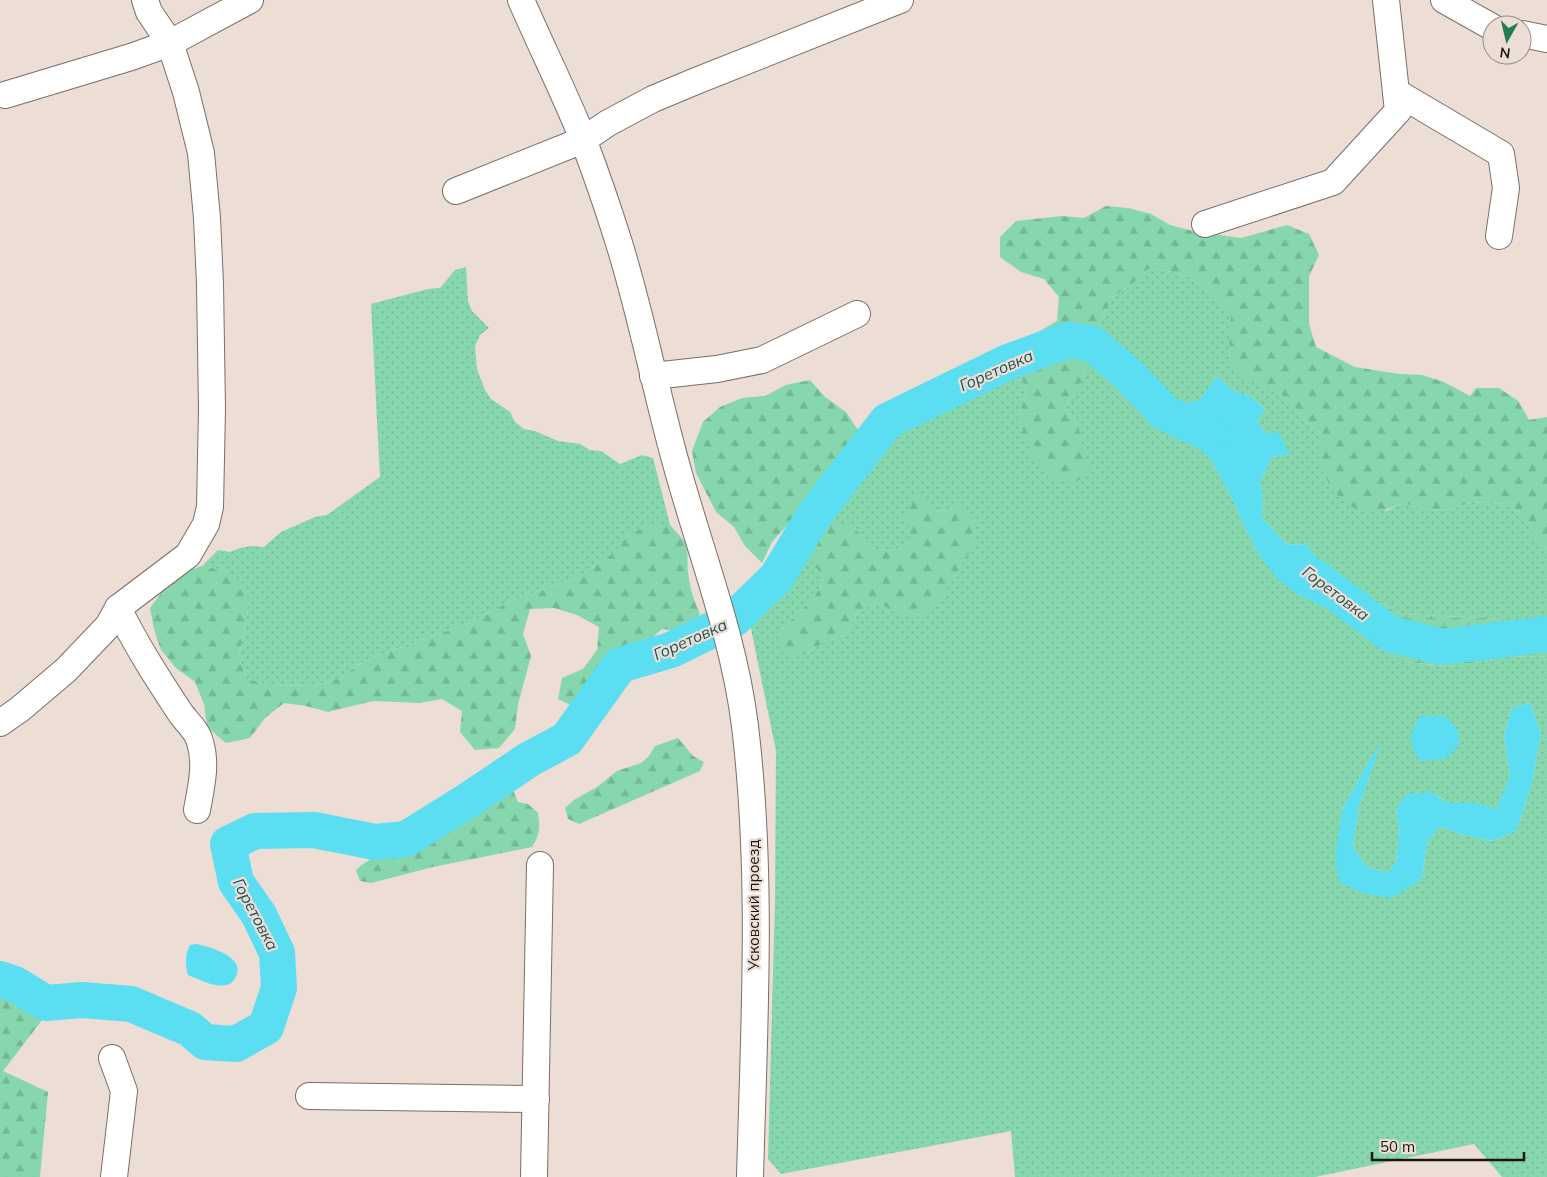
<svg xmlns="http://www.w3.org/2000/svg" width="1547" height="1177" font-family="Mulish,sans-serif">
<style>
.grass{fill:url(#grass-dots);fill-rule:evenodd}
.forest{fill:url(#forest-firs)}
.wetland{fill:url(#wetland-marsh)}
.water{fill:#5bdef1}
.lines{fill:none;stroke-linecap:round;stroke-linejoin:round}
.river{stroke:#5bdef1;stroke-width:36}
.minor-casing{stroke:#7a6e66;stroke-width:28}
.minor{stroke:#fff;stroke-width:26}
.labels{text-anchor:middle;stroke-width:4.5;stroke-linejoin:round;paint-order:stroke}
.street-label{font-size:15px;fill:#1a1512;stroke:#ecddd5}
.water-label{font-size:16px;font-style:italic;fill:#1a525a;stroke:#ecddd5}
</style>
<defs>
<pattern id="grass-dots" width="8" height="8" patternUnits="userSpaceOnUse" patternTransform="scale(1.25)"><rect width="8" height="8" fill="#86d7ad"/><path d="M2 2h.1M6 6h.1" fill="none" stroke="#73b894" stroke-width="1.8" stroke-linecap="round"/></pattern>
<pattern id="forest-firs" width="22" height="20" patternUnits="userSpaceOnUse" patternTransform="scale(1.25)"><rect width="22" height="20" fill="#86d7ad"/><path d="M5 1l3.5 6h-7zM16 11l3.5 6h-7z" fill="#73b894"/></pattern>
<pattern id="wetland-marsh" width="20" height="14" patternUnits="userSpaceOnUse" patternTransform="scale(1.25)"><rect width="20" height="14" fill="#86d7ad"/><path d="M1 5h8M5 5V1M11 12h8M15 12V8" fill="none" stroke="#73b894"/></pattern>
</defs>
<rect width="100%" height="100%" fill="#ecddd5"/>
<!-- grass -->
<g class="grass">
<path d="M 466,267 L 468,301 L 472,311 L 489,328 L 480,335 L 475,346 L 477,369 L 485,390 L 491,399 L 510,412 L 515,422 L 524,429 L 535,431 L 558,441 L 580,444 L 590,450 L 601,451 L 620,464 L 642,455 L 653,458 L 670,525 L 647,525 L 627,536 L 616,551 L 578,577 L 511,601 L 470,623 L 379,655 L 358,665 L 339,678 L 315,686 L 270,685 L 247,679 L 238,657 L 244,635 L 248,610 L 228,571 L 202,566 L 218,550 L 230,552 L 240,548 L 252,546 L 264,547 L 281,532 L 315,517 L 327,515 L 380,477 L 371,304 L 428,289 L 440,288 L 455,270 Z"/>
<path d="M 1148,269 C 1156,270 1165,270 1172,272 C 1196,278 1214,295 1232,311 L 1229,359 L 1270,389 L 1290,400 L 1304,420 L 1323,434 L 1320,457 L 1386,511 L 1403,503 L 1422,509 L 1449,510 L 1472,502 L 1507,504 L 1527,517 L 1535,539 L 1547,549 L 1547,619 L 1507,619 L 1400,614 L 1379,601 L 1347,589 L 1322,565 L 1307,545 L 1286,544 L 1263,519 L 1262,508 L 1263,496 L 1260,483 L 1272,457 L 1290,454 L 1265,433 L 1257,421 L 1265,409 L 1251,397 L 1232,390 L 1217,376 L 1201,398 L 1178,408 L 1158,415 L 1210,458 L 1235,504 L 1244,526 L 1261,558 L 1286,586 L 1358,624 L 1354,615 L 1366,635 L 1406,662 L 1455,667 L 1504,657 L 1547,656 L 1547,1177 L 1502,1177 L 1474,1144 L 1315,1177 L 1015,1177 L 1011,1131 L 781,1174 L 768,1159 L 775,899 L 776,751 L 750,624 L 752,619 L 770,607 L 783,588 L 811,535 L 881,447 L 942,403 L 1019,368 L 1026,392 L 1019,414 L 1078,426 L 1065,407 L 1079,387 L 1088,365 L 1101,318 L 1113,297 L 1132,284 ZM 958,507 L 895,612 L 875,602 L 856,614 L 847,635 L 825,641 L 806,654 L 781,630 L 814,598 L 824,578 L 855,528 L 868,548 L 893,551 L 912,541 L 935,512 ZM 1530,703 L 1541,733 L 1531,787 L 1517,830 L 1493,841 L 1464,835 L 1440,827 L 1427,842 L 1422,879 L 1339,882 L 1342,810 L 1371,757 L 1380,745 L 1359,807 L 1353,847 L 1366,866 L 1386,873 L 1396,863 L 1399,832 L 1396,809 L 1431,792 L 1449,803 L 1477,803 L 1496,810 L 1510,776 L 1504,735 L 1512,708 Z"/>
</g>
<!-- forest -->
<g class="forest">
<path d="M 1106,206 L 1128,208 L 1151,214 L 1170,225 L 1193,231 L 1241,238 L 1287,225 L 1309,234 L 1319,255 L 1309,276 L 1309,324 L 1316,347 L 1355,367 L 1399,374 L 1422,375 L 1444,382 L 1470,396 L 1476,388 L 1499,388 L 1518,401 L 1529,420 L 1547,417 L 1547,549 L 1535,539 L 1527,517 L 1507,504 L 1472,502 L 1449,510 L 1422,509 L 1403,503 C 1391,508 1374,515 1361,511 C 1339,504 1323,480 1320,458 C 1319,451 1322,442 1323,434 L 1304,420 L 1290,400 L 1270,389 L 1246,378 L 1229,359 L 1231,311 C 1214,295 1196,278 1172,272 C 1165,270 1156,270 1148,269 L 1132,284 L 1113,297 L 1101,318 L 1088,365 L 1079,387 L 1065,407 L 1078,426 L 1089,471 L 1072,485 L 1049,476 L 1034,457 L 1024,436 L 1019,414 L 1026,392 L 1019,368 L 1021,346 L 1038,332 L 1057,321 L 1059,297 L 1044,279 L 1021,272 L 1000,257 L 1000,237 L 1016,221 L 1062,216 L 1084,218 Z"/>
<path d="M 810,380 L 825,397 L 846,412 L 860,433 L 851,454 L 832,470 L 819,490 L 772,542 L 762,563 L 745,546 L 734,527 L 716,512 L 696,473 L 692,451 L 703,422 L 720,407 L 742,398 L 765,396 L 786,385 Z"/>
<path d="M 918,496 L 935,512 L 958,507 L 976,523 L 973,546 L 949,585 L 935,605 L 915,619 L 895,612 L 875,602 L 856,614 L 847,635 L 825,641 L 806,654 L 783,653 L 781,630 L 814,598 L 824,578 L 810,559 L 818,539 L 832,521 L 855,528 L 869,548 L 893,551 L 912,541 L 904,515 Z"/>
<path d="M 647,525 L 670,525 L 688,545 C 686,574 689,588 700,614 L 685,632 L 662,629 L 610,674 L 597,693 L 579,709 L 558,699 L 562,678 L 583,669 L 597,650 L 599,627 L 577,615 L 554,608 L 530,609 L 523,634 L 531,656 L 518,704 L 515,729 L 499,748 L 475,750 L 460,732 L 462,711 L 442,699 L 419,703 L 374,701 L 352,706 L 328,712 L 306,706 L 284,703 L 265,718 L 250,738 L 226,743 L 207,727 L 204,704 L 195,682 L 176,668 L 161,650 L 154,629 L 150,608 L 164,589 L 181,573 L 202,566 L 228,571 L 247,587 L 248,610 L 244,635 L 238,657 L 247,679 L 270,685 L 315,686 L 339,678 L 358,665 L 379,655 L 470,623 L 511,601 L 578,577 L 616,551 L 627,536 Z"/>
<path d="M 678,738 L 693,756 L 704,762 L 700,771 L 579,824 L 568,819 L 565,808 L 574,800 L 597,787 L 617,771 L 641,763 L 649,756 L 655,746 Z"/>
<path d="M 513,790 L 518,802 L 528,804 L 538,813 C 540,827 540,835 532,847 L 433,867 L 371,883 L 360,881 L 356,870 C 383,845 423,843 454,825 C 461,822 465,814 471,809 C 482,800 499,796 513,790 Z"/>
<path d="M 0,991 L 27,1004 L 49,1011 L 3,1071 L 48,1092 L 40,1177 L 0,1177 Z"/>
</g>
<!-- wetland -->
<path class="wetland" d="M 1357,593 L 1379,601 L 1400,614 L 1507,619 L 1547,619 L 1547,656 L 1504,657 L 1456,667 L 1406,662 L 1384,651 L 1366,635 L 1354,615 Z"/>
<!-- water -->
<g class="water">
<path d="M 1217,376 L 1232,390 L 1251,397 L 1265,409 L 1257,421 L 1265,433 L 1278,432 L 1290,454 L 1272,457 L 1260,483 L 1263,496 L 1262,508 L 1263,519 L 1286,544 L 1307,545 C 1321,563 1336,585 1357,593 L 1354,615 L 1359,624 L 1297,594 L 1286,586 L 1277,578 L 1261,558 L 1244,526 L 1235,504 L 1210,458 L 1157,415 L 1178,408 L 1201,398 Z"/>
<path d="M 1530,703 L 1541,733 L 1531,787 L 1517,830 L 1493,841 L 1464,835 L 1440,827 L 1427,842 L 1422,879 L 1392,898 L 1363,893 L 1339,882 L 1335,857 L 1342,810 L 1371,757 L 1381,743 L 1359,807 L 1353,847 L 1366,866 L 1386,873 L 1396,863 L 1399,832 L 1396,809 L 1407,794 L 1431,792 L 1449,803 L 1477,803 L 1496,809 L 1510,776 L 1504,735 L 1512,708 Z"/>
<path d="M 1421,715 L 1447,717 L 1458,731 L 1459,745 L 1447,758 L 1421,761 C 1406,742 1410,734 1421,715 Z"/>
<path d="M 197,944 C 210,947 243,956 237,974 C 235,979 232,984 226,985 C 215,988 198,979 188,975 C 185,966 185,954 190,945 Z"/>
</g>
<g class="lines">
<!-- river -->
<g class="river">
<path d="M 1315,577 L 1390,634 L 1443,647 L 1547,634"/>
<path d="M 0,979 L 15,984 L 46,1003 L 82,1000 L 131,1004 L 190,1029 L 205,1042 L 236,1044 L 266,1027 L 279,988 L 277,953 L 259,915 L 236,882 L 228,844 L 255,831 L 314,830 L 375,842 L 406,839 L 467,801 L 528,760 L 567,739 L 620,665 L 671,650 L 734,619 L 776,578 L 815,514 L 887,421 L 1008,362 L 1068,340 L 1091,343 L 1128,374 L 1165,413 L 1210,434"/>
</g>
<!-- minor casing -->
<g class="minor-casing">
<g id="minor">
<path d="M 521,0 C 541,46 564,92 583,139 C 596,173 608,208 619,243 C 642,317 656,393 677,467 C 701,554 734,637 745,726 C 763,876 754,1027 750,1177"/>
<path d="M 1444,0 L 1492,27"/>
<path d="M 1522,34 L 1547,39"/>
<path d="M 1396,92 L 1501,154 L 1506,188 L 1499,236"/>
<path d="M 5,95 L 131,57 L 170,43 L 149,12 L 145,0"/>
<path d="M 456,191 L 583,140 L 608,123 L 653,99 L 696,81 L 900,0"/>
<path d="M 1205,224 L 1333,182 L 1398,111 L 1386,0"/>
<path d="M 653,376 L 717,369 L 762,360 L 857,314"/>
<path d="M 118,608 C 136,645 158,679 181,714 C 187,722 198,732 200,742 C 207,765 201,787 197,810"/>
<path d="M 0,723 L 20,709 L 66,670 L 108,626 L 118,608 L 188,555 L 206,524 L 210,507 L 212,409 L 210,284 L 207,218 L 201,153 L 186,92 L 170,43 L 250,0"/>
<path d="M 112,1058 L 124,1091 L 114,1177"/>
<path d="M 309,1096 L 536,1099"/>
<path d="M 534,1177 L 540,865"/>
</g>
</g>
<!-- minor -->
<use href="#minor" class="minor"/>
</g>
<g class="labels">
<!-- street labels -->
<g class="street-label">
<text transform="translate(754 905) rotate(-90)" y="5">Усковский проезд</text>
</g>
<!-- water labels -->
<g class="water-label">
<text transform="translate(996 370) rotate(-24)" y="6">Горетовка</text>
<text transform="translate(1336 593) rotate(37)" y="6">Горетовка</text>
<text transform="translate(690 639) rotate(-24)" y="6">Горетовка</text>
<text transform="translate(256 914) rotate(62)" y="6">Горетовка</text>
</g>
</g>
<!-- north arrow -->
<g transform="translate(1507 40) rotate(188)"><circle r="24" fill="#ecddd5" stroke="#988d87"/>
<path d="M0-4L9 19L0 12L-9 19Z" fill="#247d51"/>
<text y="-8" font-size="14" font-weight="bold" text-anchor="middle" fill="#1a1512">N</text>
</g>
<!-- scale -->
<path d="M1372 1152v8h152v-8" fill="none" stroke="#1a1512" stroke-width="2.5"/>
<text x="1380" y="1152" font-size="15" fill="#1a1512" stroke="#ecddd5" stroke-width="4" paint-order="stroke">50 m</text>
</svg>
